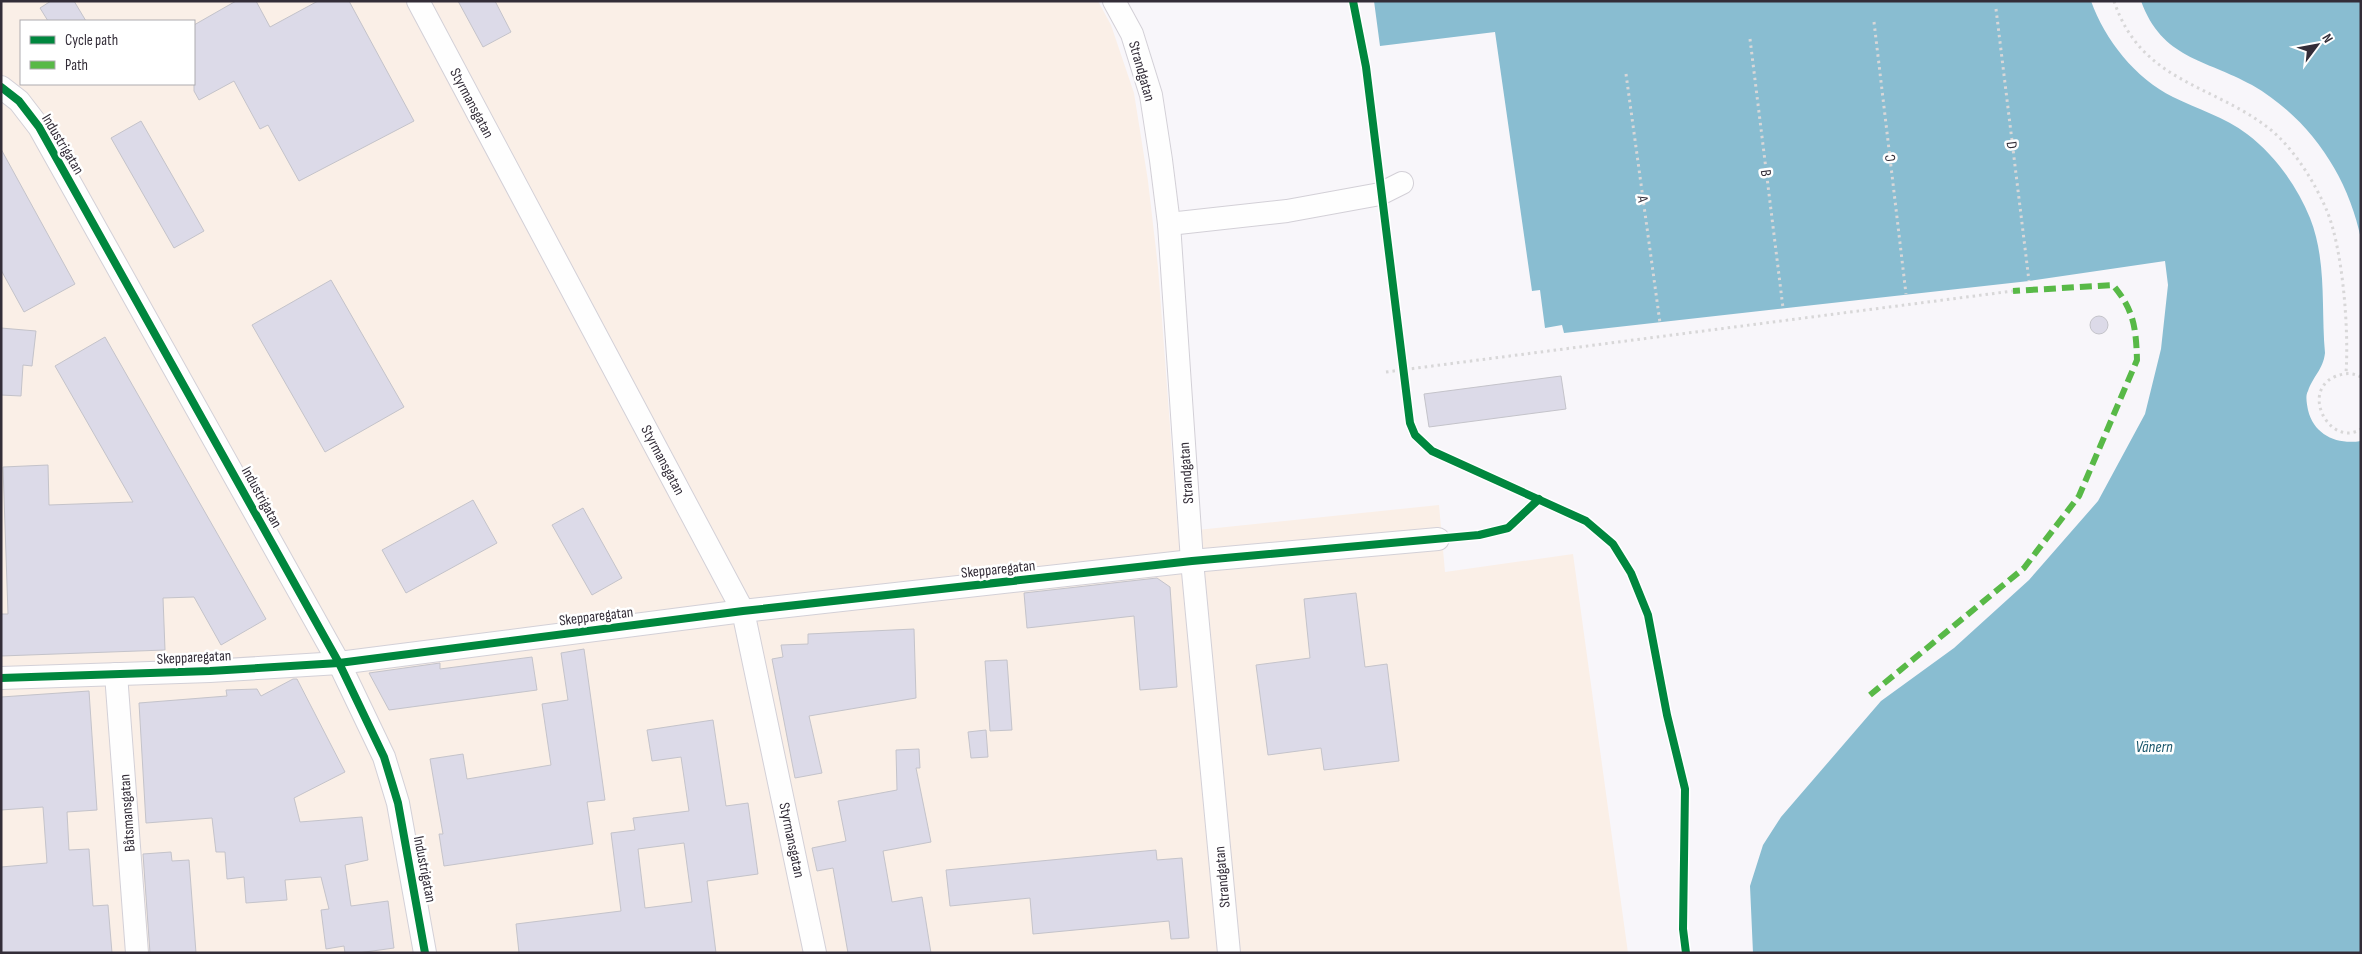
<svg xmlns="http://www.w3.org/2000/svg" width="2362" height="954" font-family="'Sofia Sans Condensed',sans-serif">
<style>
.industrial{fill:#faefe7;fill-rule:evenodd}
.water{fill:#89bdd1}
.building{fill:#dcdae8;stroke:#c4c3ca;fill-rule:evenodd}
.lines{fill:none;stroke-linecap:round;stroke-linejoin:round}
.minor-casing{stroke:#d3d0d7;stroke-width:24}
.path{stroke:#d8d7d8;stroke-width:3;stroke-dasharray:2.5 4;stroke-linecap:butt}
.minor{stroke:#fefefe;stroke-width:22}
.quiet{stroke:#58b947;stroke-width:6;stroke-dasharray:12 6;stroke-linecap:butt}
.cycleway-casing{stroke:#fff;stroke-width:11}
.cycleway{stroke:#00873e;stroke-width:8}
.labels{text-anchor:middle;stroke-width:5;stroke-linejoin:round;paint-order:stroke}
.street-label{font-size:15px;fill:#332d38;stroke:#fff}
.water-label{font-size:16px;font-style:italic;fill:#1a576b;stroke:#fff}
</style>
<rect width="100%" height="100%" fill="#f8f6fa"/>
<!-- industrial -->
<path class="industrial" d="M 1,1 L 1098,1 L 1111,25 L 1134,93 L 1148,181 L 1158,267 L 1178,532 L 1439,505 L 1445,572 L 1573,554 L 1628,953 L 1,953 ZM 21,21 L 194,21 L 194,84 L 21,84 Z"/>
<!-- water -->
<g class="water">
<path d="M 1374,1 L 2091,1 C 2105,40 2135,78 2173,97 C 2197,109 2225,117 2247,134 C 2275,155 2297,186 2310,218 C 2327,261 2321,308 2325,353 C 2323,370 2313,376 2308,391 C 2305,396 2307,404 2308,410 C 2314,435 2337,445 2361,441 L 2361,953 L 1753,953 L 1750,886 L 1763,845 L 1781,817 L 1881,701 L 1954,648 L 2029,580 L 2098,501 L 2145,414 L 2161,349 L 2168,285 L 2165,261 L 2029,281 L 1564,333 L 1562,325 L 1545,328 L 1540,290 L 1532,291 L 1495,32 L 1380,46 Z"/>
<path d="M 2141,1 L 2361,1 L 2361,239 C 2348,175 2309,118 2252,85 C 2205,59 2162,59 2141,1 Z"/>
</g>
<!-- building -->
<g class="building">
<path d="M 51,1 L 74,1 L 86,21 L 48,21 L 40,8 Z"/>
<path d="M 236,1 L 256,1 L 270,27 L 318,1 L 349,1 L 414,121 L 299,181 L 268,125 L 260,129 L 234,81 L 199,100 L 194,91 L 194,25 Z"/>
<path d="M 458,1 L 495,1 L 511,32 L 483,47 Z"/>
<path d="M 141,121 L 204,231 L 174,248 L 111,138 Z"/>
<path d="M 1,149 L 75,284 L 24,312 L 1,270 Z"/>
<path d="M 331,280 L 404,407 L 325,452 L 252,325 Z"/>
<circle cx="2099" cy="325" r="9"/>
<path d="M 1,328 L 36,331 L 32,366 L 23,365 L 21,396 L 1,395 Z"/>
<path d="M 105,337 L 266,619 L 221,645 L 194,597 L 163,598 L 165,650 L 1,656 L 1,614 L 8,614 L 3,467 L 48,465 L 49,505 L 133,502 L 55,366 Z"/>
<path d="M 1561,376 L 1566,409 L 1429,427 L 1424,394 Z"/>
<path d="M 473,500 L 497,543 L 406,593 L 382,550 Z"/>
<path d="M 583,508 L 622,578 L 592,595 L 552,525 Z"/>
<path d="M 1157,578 L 1170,587 L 1177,687 L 1140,690 L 1134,616 L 1027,628 L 1024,593 Z"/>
<path d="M 1356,593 L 1365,667 L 1387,664 L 1399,761 L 1324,770 L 1321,748 L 1268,755 L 1256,665 L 1310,658 L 1304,599 Z"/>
<path d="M 914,629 L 916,698 L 809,716 L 822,773 L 795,778 L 772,659 L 783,657 L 781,645 L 808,644 L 808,634 Z"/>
<path d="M 584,649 L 605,800 L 587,802 L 593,844 L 444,866 L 439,834 L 443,834 L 430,759 L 463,754 L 467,779 L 551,765 L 542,704 L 568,700 L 561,653 Z"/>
<path d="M 532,657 L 537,690 L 389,710 L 369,673 L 440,663 L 440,669 Z"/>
<path d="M 1007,660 L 1012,730 L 990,731 L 985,661 Z"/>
<path d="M 293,679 L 297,679 L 345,772 L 294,798 L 300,822 L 362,817 L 368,860 L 345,865 L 351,906 L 388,901 L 394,948 L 358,953 L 345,953 L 344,946 L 326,949 L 321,910 L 329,909 L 321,877 L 285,880 L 287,900 L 246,903 L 244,877 L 227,879 L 225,852 L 216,852 L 212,818 L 146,823 L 139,703 L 227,696 L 226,690 L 257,689 L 261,696 Z"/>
<path d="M 89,691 L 97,810 L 67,812 L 69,850 L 89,849 L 93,906 L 108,905 L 112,953 L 1,953 L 1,867 L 47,863 L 43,807 L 1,810 L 1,697 Z"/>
<path d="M 713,720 L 726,806 L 748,803 L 758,874 L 707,881 L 716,953 L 519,953 L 516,924 L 621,911 L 611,833 L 635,830 L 633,818 L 689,811 L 681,757 L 652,761 L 647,730 ZM 684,843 L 692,902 L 645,908 L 638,849 Z"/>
<path d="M 986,730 L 988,757 L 971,758 L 968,732 Z"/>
<path d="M 919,749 L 920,768 L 916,768 L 931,842 L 883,851 L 892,902 L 922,897 L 931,953 L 848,953 L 833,868 L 817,871 L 812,848 L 846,841 L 838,801 L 897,790 L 896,750 Z"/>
<path d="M 1156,850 L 1157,860 L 1182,858 L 1189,938 L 1171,939 L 1169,921 L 1033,934 L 1030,898 L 950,906 L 946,870 Z"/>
<path d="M 171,852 L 172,861 L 189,860 L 196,953 L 150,953 L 143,854 Z"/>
</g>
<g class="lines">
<!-- minor casing -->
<g class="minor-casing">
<g id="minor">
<path d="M 418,1 L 743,611 L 815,953"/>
<path d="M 1114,1 L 1132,34 L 1151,95 L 1161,160 L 1169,224 L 1192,561 L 1229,953"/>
<path d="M 1,87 L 19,101 L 39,127 L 339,663 L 384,757 L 398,803 L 425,953"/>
<path d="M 1169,224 L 1287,211 L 1380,194 L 1402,183"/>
<path d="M 116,674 L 137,953"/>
<path d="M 1,678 L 210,671 L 339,663 L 743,611 L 1192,561 L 1438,539"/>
</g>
</g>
<!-- path -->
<g class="path">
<path d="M 2114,1 C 2141,83 2214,84 2271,130 C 2295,150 2315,183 2327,211 C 2343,250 2349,331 2346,373"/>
<path d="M 1996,9 L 2029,281"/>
<path d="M 1874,22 L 1906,294"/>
<path d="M 1750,39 L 1783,308"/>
<path d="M 1626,74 L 1660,323"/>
<path d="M 1386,372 L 2013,291"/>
<path d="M 2361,377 C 2351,372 2344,373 2334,377 C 2300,393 2331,448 2361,429"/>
</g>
<!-- minor -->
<use href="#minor" class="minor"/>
<!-- quiet -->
<path class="quiet" d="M 1870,695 L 2024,568 L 2079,496 L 2137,360 C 2136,328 2134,310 2113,285 L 2013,291"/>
<!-- cycleway casing -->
<g class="cycleway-casing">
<g id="cycleway">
<path d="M 1353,1 L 1366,67 L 1410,423 L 1415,435 L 1432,451 L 1586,521 L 1613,544 L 1631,573 L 1648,615 L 1667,715 L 1685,789 L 1683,929 L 1686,953"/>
<path d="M 1,87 L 19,101 L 39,127 L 339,663 L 384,757 L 398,803 L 425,953"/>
<path d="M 1,678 L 210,671 L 339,663 L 743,611 L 1192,561 L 1479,535 L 1508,528 L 1539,499"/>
</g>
</g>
<!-- cycleway -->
<use href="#cycleway" class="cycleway"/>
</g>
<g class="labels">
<!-- street labels -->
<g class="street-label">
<text transform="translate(1142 71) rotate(74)" y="5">Strandgatan</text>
<text transform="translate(472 103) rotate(62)" y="5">Styrmansgatan</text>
<text transform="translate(63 144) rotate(59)" y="5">Industrigatan</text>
<text transform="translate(2012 145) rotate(83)" y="5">D</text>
<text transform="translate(1890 158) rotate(-97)" y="5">C</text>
<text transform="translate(1766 173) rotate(83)" y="5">B</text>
<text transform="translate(1643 199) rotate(82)" y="5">A</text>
<text transform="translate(663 460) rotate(62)" y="5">Styrmansgatan</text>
<text transform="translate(1186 473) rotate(-94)" y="5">Strandgatan</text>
<text transform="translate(262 497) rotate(61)" y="5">Industrigatan</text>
<text transform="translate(998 569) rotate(-6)" y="5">Skepparegatan</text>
<text transform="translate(596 616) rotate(-7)" y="5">Skepparegatan</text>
<text transform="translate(194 657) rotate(-3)" y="5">Skepparegatan</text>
<text transform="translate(127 813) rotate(-94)" y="5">Båtsmansgatan</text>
<text transform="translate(792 840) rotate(78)" y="5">Styrmansgatan</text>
<text transform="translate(425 869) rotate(79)" y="5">Industrigatan</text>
<text transform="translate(1222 877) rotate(-95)" y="5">Strandgatan</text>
</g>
<!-- water labels -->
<g class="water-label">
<text x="2154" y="752">Vänern</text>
</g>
</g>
<!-- border -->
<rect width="2362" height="954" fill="none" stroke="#332d38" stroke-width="5"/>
<!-- legend -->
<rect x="20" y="20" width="175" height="65" fill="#ffffff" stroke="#adabaf"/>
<rect x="30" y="36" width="25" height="8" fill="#00873e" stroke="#adabaf"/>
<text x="65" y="45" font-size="15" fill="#332d38">Cycle path</text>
<rect x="30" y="61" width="25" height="8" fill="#58b947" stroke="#adabaf"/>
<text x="65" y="70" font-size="15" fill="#332d38">Path</text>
<!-- north arrow -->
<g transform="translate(2317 45) rotate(58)" stroke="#ffffff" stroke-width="4" paint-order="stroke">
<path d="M0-4L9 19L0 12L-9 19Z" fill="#332d38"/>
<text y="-8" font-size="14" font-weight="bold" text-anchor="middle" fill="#332d38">N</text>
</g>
</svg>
